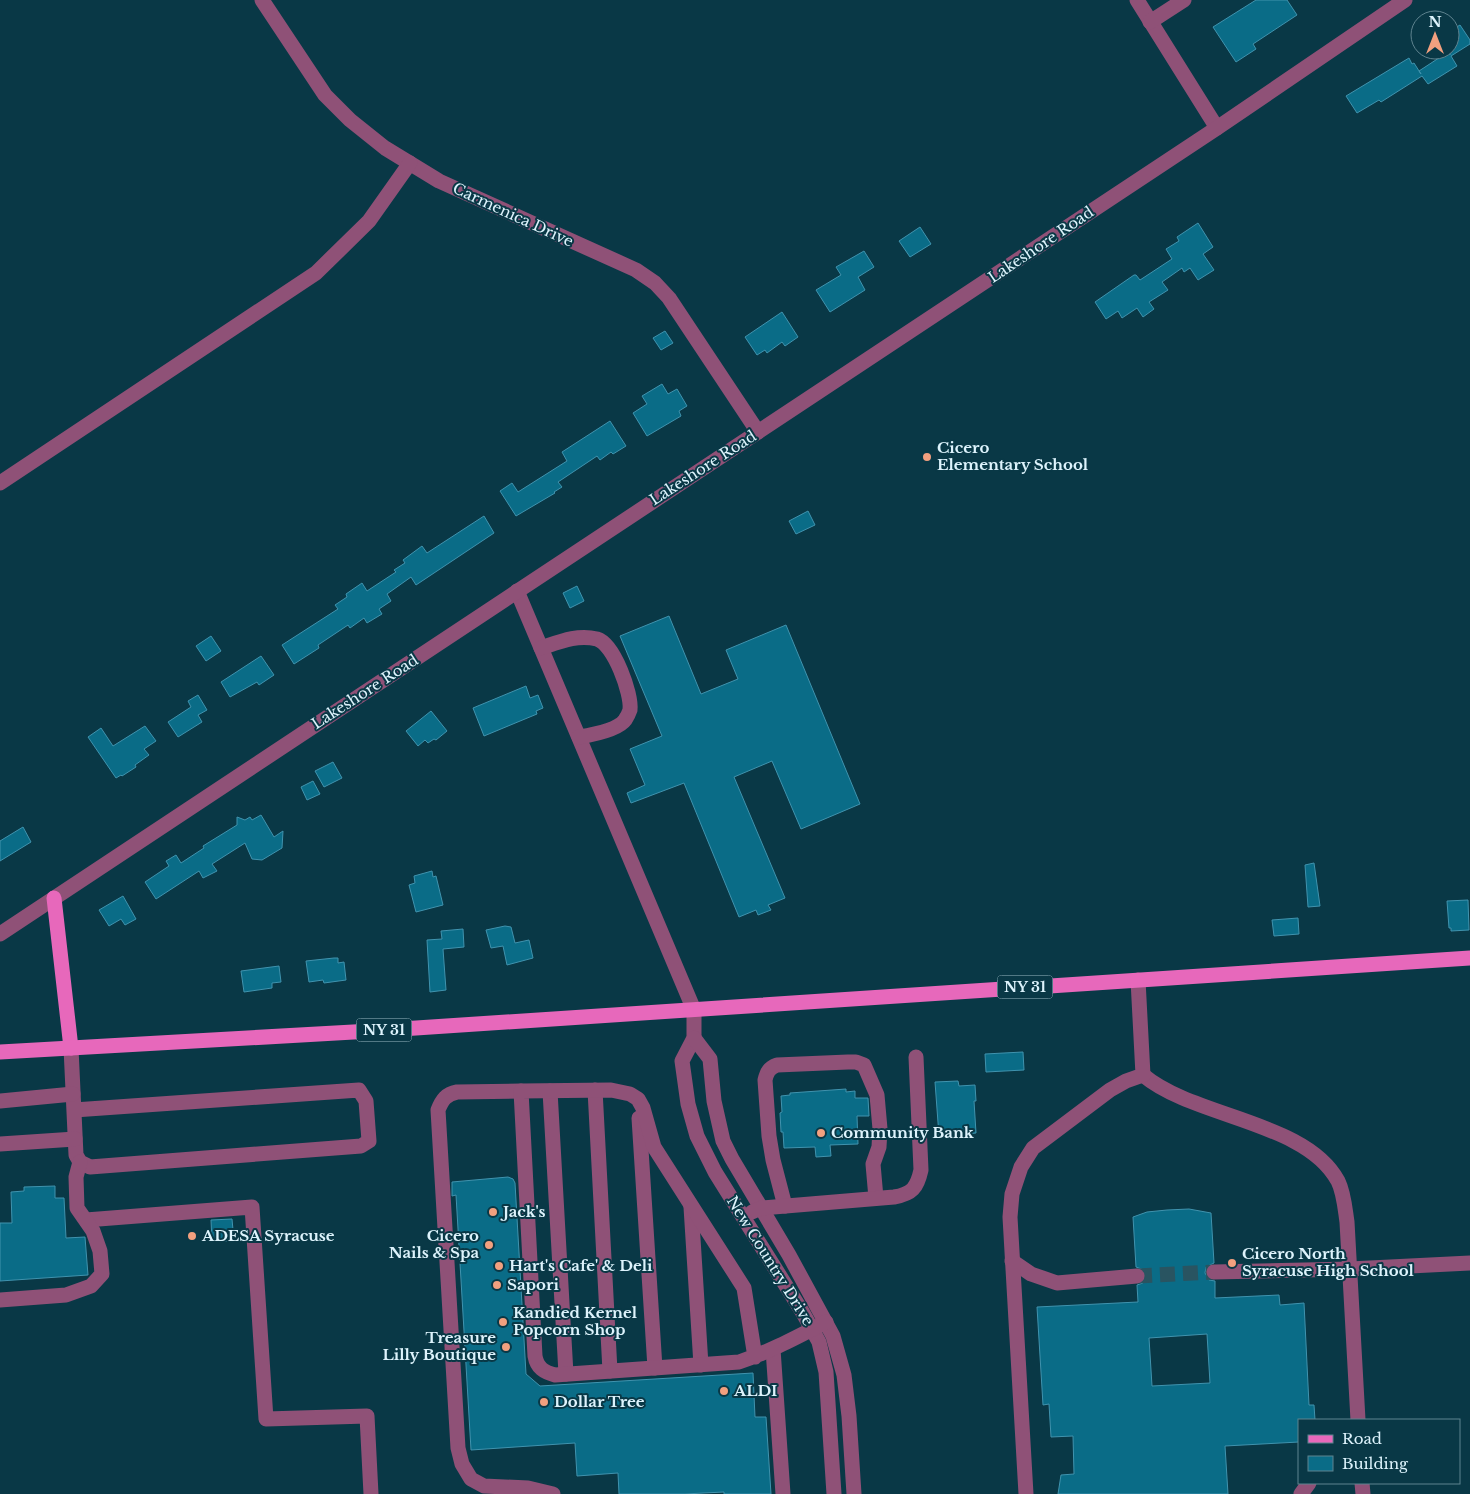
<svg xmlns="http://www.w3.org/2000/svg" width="1470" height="1494" font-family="'Libre Baskerville',serif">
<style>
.building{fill:#0a6c87;stroke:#4093ae;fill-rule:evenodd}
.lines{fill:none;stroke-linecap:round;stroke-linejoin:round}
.minor-tunnel{stroke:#295461;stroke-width:15;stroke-dasharray:15 8;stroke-linecap:butt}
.minor{stroke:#8f5177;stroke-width:15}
.major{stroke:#e768bb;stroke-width:15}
.poi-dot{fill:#f2a07f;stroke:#093846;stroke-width:2}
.labels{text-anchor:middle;stroke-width:4;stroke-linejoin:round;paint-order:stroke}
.shield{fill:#093846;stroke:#9dbbc5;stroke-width:1}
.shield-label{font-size:14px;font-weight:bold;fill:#ddf3fc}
.street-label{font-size:15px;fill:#ddf3fc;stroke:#093846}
.poi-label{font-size:15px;font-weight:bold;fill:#ddf3fc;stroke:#093846;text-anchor:start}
</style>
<rect width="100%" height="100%" fill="#093846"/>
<!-- building -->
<g class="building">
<path d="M 1256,0 L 1287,0 L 1297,15 L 1253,44 L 1256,49 L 1236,62 L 1213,27 Z"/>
<path d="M 1460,25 L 1470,40 L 1470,44 L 1451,56 L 1457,66 L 1428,84 L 1422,76 L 1381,102 L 1379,100 L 1357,113 L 1346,96 L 1409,58 L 1412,64 L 1414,63 L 1421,74 L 1419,71 L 1448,52 L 1450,55 L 1450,31 Z"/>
<path d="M 1198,223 L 1213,247 L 1203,254 L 1214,270 L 1198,280 L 1190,268 L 1184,272 L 1182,268 L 1162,282 L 1168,290 L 1149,302 L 1154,309 L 1143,317 L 1137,308 L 1122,318 L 1118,311 L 1106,319 L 1095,302 L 1134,275 L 1136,275 L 1140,280 L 1172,259 L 1166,249 L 1179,241 L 1177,237 Z"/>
<path d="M 920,227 L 931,244 L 910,257 L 899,241 Z"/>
<path d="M 864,251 L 874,267 L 858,277 L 865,290 L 830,312 L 816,290 L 841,275 L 836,267 Z"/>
<path d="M 782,312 L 798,337 L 785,346 L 782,342 L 767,353 L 765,350 L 757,355 L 745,337 Z"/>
<path d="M 665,331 L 673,343 L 661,350 L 653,338 Z"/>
<path d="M 662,384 L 668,394 L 677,389 L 687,406 L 679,411 L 681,416 L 647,436 L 633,413 L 647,404 L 642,396 Z"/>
<path d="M 610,421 L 626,446 L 613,454 L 611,452 L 600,460 L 597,456 L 558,482 L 562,487 L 554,492 L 555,493 L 516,516 L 500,491 L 512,483 L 518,492 L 567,461 L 562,452 Z"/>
<path d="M 808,511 L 815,525 L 796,534 L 789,521 Z"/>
<path d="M 484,516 L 494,533 L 416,585 L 411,577 L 387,594 L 391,601 L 379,609 L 382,614 L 367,623 L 364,618 L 350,628 L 348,625 L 318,645 L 319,648 L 294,664 L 282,645 L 338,609 L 335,605 L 347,597 L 346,594 L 362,583 L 367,591 L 396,572 L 394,570 L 405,563 L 403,560 L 422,546 L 427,553 Z"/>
<path d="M 577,586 L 584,601 L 570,608 L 563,593 Z"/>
<path d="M 669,616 L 701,694 L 738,679 L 726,650 L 786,625 L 860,804 L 801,829 L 772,761 L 734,777 L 785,898 L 768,905 L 771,910 L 758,915 L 756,910 L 739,917 L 684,783 L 631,803 L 627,793 L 645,785 L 630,749 L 662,736 L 620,636 Z"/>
<path d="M 211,636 L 221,651 L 206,661 L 196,646 Z"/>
<path d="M 261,656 L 274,675 L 259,685 L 257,682 L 230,697 L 221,682 Z"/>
<path d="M 526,686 L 530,698 L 538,695 L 543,708 L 536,711 L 537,714 L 484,736 L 473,708 Z"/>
<path d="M 198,695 L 207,710 L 198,715 L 202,722 L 178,737 L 168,722 L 191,707 L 188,701 Z"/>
<path d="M 431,711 L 447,731 L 436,740 L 434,739 L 428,743 L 425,740 L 418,746 L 406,731 Z"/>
<path d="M 145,726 L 156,741 L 144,749 L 149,755 L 135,765 L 136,767 L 122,776 L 121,775 L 116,778 L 88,737 L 101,728 L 113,746 Z"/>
<path d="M 333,762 L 342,778 L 324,787 L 315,771 Z"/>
<path d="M 313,781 L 320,794 L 307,800 L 301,787 Z"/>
<path d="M 261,815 L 274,837 L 283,831 L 282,848 L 262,860 L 252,859 L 245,843 L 212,864 L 217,871 L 203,878 L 199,871 L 156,899 L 145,882 L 169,866 L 166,861 L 176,855 L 181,863 L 204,848 L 203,846 L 237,825 L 237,817 L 245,820 L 250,817 L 252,820 Z"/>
<path d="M 23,827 L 31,842 L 0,861 L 0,841 Z"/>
<path d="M 1314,863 L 1320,906 L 1308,907 L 1305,865 Z"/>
<path d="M 432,871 L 433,877 L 436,876 L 443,905 L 416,912 L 409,885 L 415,883 L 414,876 Z"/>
<path d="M 123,896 L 136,919 L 125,925 L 121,919 L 109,926 L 99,910 Z"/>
<path d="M 1468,900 L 1469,930 L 1451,931 L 1451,928 L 1449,928 L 1447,901 Z"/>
<path d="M 1298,918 L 1299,934 L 1274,936 L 1272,920 Z"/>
<path d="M 505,926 L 511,927 L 515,943 L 529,940 L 533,958 L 507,965 L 503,946 L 491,948 L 486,930 Z"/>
<path d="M 463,929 L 464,947 L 443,949 L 446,990 L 430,992 L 427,940 L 442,939 L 441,931 Z"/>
<path d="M 334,958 L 338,958 L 338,963 L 344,962 L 346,980 L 324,983 L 323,980 L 309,982 L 306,961 Z"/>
<path d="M 279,966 L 281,982 L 272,983 L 272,988 L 244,992 L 241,971 Z"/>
<path d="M 1023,1052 L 1024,1070 L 986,1072 L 985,1054 Z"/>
<path d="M 958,1081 L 959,1086 L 975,1085 L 976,1101 L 974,1101 L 976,1133 L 939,1136 L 935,1082 Z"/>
<path d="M 846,1089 L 846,1092 L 855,1091 L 855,1098 L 868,1098 L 869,1116 L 857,1116 L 858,1144 L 830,1145 L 831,1156 L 816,1157 L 815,1147 L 784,1148 L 783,1132 L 781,1132 L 780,1113 L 782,1112 L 781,1096 L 790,1095 L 790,1093 Z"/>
<path d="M 508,1177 L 513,1179 L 515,1183 L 526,1374 L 540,1386 L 753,1373 L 755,1417 L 766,1417 L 771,1494 L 724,1494 L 724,1492 L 684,1494 L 619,1494 L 618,1473 L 577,1476 L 575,1443 L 471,1450 L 456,1195 L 452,1196 L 452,1182 Z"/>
<path d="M 55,1186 L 55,1198 L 64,1198 L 66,1238 L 85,1237 L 88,1275 L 0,1281 L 0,1223 L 12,1223 L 11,1192 L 24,1191 L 24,1187 Z"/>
<path d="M 1189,1209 L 1211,1213 L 1214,1263 L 1206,1267 L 1205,1273 L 1209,1280 L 1215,1281 L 1215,1298 L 1279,1295 L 1280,1305 L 1304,1303 L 1309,1405 L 1314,1405 L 1315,1420 L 1299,1420 L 1299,1442 L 1225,1446 L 1228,1494 L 1058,1494 L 1061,1475 L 1074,1474 L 1073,1436 L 1051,1437 L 1049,1404 L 1043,1405 L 1037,1307 L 1138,1302 L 1137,1285 L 1143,1283 L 1146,1276 L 1144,1270 L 1136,1267 L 1133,1217 L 1147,1212 L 1167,1210 ZM 1207,1334 L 1210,1383 L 1152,1386 L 1149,1338 Z"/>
<path d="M 232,1219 L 234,1241 L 212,1242 L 211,1220 Z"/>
</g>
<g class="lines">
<!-- minor-tunnel -->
<path class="minor-tunnel" d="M 1137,1276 L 1214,1272"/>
<!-- minor -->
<g class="minor">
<path d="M 262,0 L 325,95 L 350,120 L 385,148 L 439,181 L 636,270 L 655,283 L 669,298 L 758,432"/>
<path d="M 1137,0 L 1217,128"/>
<path d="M 1150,22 L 1184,0"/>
<path d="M 0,483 L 316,273 L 369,221 L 410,163"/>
<path d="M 517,591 L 694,1010 L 694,1038 L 682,1061 L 688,1104 L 697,1136 L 715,1172 L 803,1313 L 819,1342 L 826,1372 L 834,1494"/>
<path d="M 541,648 C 559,642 577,634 597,639 C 614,644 632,694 630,710 C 629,713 627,717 625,720 C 618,730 591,735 579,737"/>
<path d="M 0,934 L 1217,128 L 1405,0"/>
<path d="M 694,1038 L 710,1059 L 714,1101 L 723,1141 L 732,1159 L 789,1255 L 833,1336 L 844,1375 L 849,1416 L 854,1494"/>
<path d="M 71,1048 L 76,1155 L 80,1162 L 90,1167 L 361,1146 L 369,1141 L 366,1101 L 359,1090 L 74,1110"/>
<path d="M 1143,1075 C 1194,1118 1306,1121 1338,1181 C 1344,1193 1345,1209 1347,1222 L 1358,1420"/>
<path d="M 595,1090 L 610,1371"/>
<path d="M 521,1091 L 457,1092 C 446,1094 442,1100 438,1110 L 458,1448 L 462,1464 L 471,1479 L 484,1486 L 528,1488 L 553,1494"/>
<path d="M 550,1091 L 566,1374"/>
<path d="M 0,1101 L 73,1094"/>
<path d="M 639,1118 L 655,1368"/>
<path d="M 0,1144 L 75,1139"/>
<path d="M 785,1206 L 773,1160 L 769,1136 L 765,1080 C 767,1072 769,1068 777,1065 L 848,1062 L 856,1062 L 864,1065 L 877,1095 L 880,1129 L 879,1147 L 873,1164 L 876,1198"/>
<path d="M 691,1207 L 701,1365"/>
<path d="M 752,1212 L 761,1208 L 894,1197 C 912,1194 917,1188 921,1170 L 916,1057"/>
<path d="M 86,1220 L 252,1207 L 266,1419 L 367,1416 L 371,1494"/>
<path d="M 1012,1261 L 1031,1274 L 1057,1283 L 1137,1276"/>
<path d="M 1214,1272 L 1350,1269 L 1470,1263"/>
<path d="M 0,1300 L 66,1295 L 91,1286 L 102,1274 L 100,1251 L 93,1231 L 77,1208 L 76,1177 L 80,1162"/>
<path d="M 773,1349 L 783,1494"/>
<path d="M 755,1357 L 744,1288 L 654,1147 L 643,1108 L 638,1099 L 630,1094 L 611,1090 L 521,1091 L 535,1356 C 537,1368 544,1372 555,1375 L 739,1362 C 769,1352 797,1337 826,1322"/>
<path d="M 1362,1483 L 1363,1494"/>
<path d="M 1026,1494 L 1010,1217 L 1012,1194 L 1021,1167 L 1033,1148 L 1110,1090 L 1126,1081 L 1143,1075 L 1138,980"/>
<path d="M 1301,1494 L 1309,1483"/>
</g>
<!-- major -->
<g class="major">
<path d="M 54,898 L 71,1048"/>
<path d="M 0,1052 L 371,1031 L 1470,958"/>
</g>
</g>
<!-- markers -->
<g class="poi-dot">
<circle cx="927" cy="457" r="5"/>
<circle cx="821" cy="1133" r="5"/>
<circle cx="493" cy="1212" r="5"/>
<circle cx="192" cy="1236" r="5"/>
<circle cx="489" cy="1245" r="5"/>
<circle cx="1232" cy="1263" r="5"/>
<circle cx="499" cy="1266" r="5"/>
<circle cx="497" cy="1285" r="5"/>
<circle cx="503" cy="1322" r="5"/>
<circle cx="506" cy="1347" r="5"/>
<circle cx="724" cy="1391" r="5"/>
<circle cx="544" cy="1402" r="5"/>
</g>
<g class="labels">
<!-- shield labels -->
<g class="shield">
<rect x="997.5" y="975.5" width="55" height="23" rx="4"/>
<rect x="356.5" y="1018.5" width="55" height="23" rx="4"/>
</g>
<g class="shield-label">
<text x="1025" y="992">NY 31</text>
<text x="384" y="1035">NY 31</text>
</g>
<!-- street labels -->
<g class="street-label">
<text transform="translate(513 215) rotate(25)" y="5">Carmenica Drive</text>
<text transform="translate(1041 245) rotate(-34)" y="5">Lakeshore Road</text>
<text transform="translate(703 468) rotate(-33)" y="5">Lakeshore Road</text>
<text transform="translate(365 692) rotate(-33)" y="5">Lakeshore Road</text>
<text transform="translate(770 1261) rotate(58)" y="5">New Country Drive</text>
</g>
<!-- poi labels -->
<g class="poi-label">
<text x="937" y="453">Cicero<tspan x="937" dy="17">Elementary School</tspan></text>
<text x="831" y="1138">Community Bank</text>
<text x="503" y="1217">Jack's</text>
<text x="202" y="1241">ADESA Syracuse</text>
<text x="479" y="1241" text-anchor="end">Cicero<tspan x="479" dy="17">Nails &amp; Spa</tspan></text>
<text x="1242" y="1259">Cicero North<tspan x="1242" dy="17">Syracuse High School</tspan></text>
<text x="509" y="1271">Hart's Cafe' &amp; Deli</text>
<text x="507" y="1290">Sapori</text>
<text x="513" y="1318">Kandied Kernel<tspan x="513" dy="17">Popcorn Shop</tspan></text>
<text x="496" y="1343" text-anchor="end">Treasure<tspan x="496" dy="17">Lilly Boutique</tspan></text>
<text x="734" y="1396">ALDI</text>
<text x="554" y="1407">Dollar Tree</text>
</g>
</g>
<!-- legend -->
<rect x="1298" y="1419" width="162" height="65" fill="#093846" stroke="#5e838f"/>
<rect x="1308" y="1435" width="25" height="8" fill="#e768bb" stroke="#5e838f"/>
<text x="1342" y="1444" font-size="15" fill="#ddf3fc">Road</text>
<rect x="1308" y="1456" width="25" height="15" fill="#0a6c87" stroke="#5e838f"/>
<text x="1342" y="1469" font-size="15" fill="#ddf3fc">Building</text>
<!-- north arrow -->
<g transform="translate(1435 35)"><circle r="24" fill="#093846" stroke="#5e838f"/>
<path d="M0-4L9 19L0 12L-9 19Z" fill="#f2a07f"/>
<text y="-8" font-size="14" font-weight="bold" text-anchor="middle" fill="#ddf3fc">N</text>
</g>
</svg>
